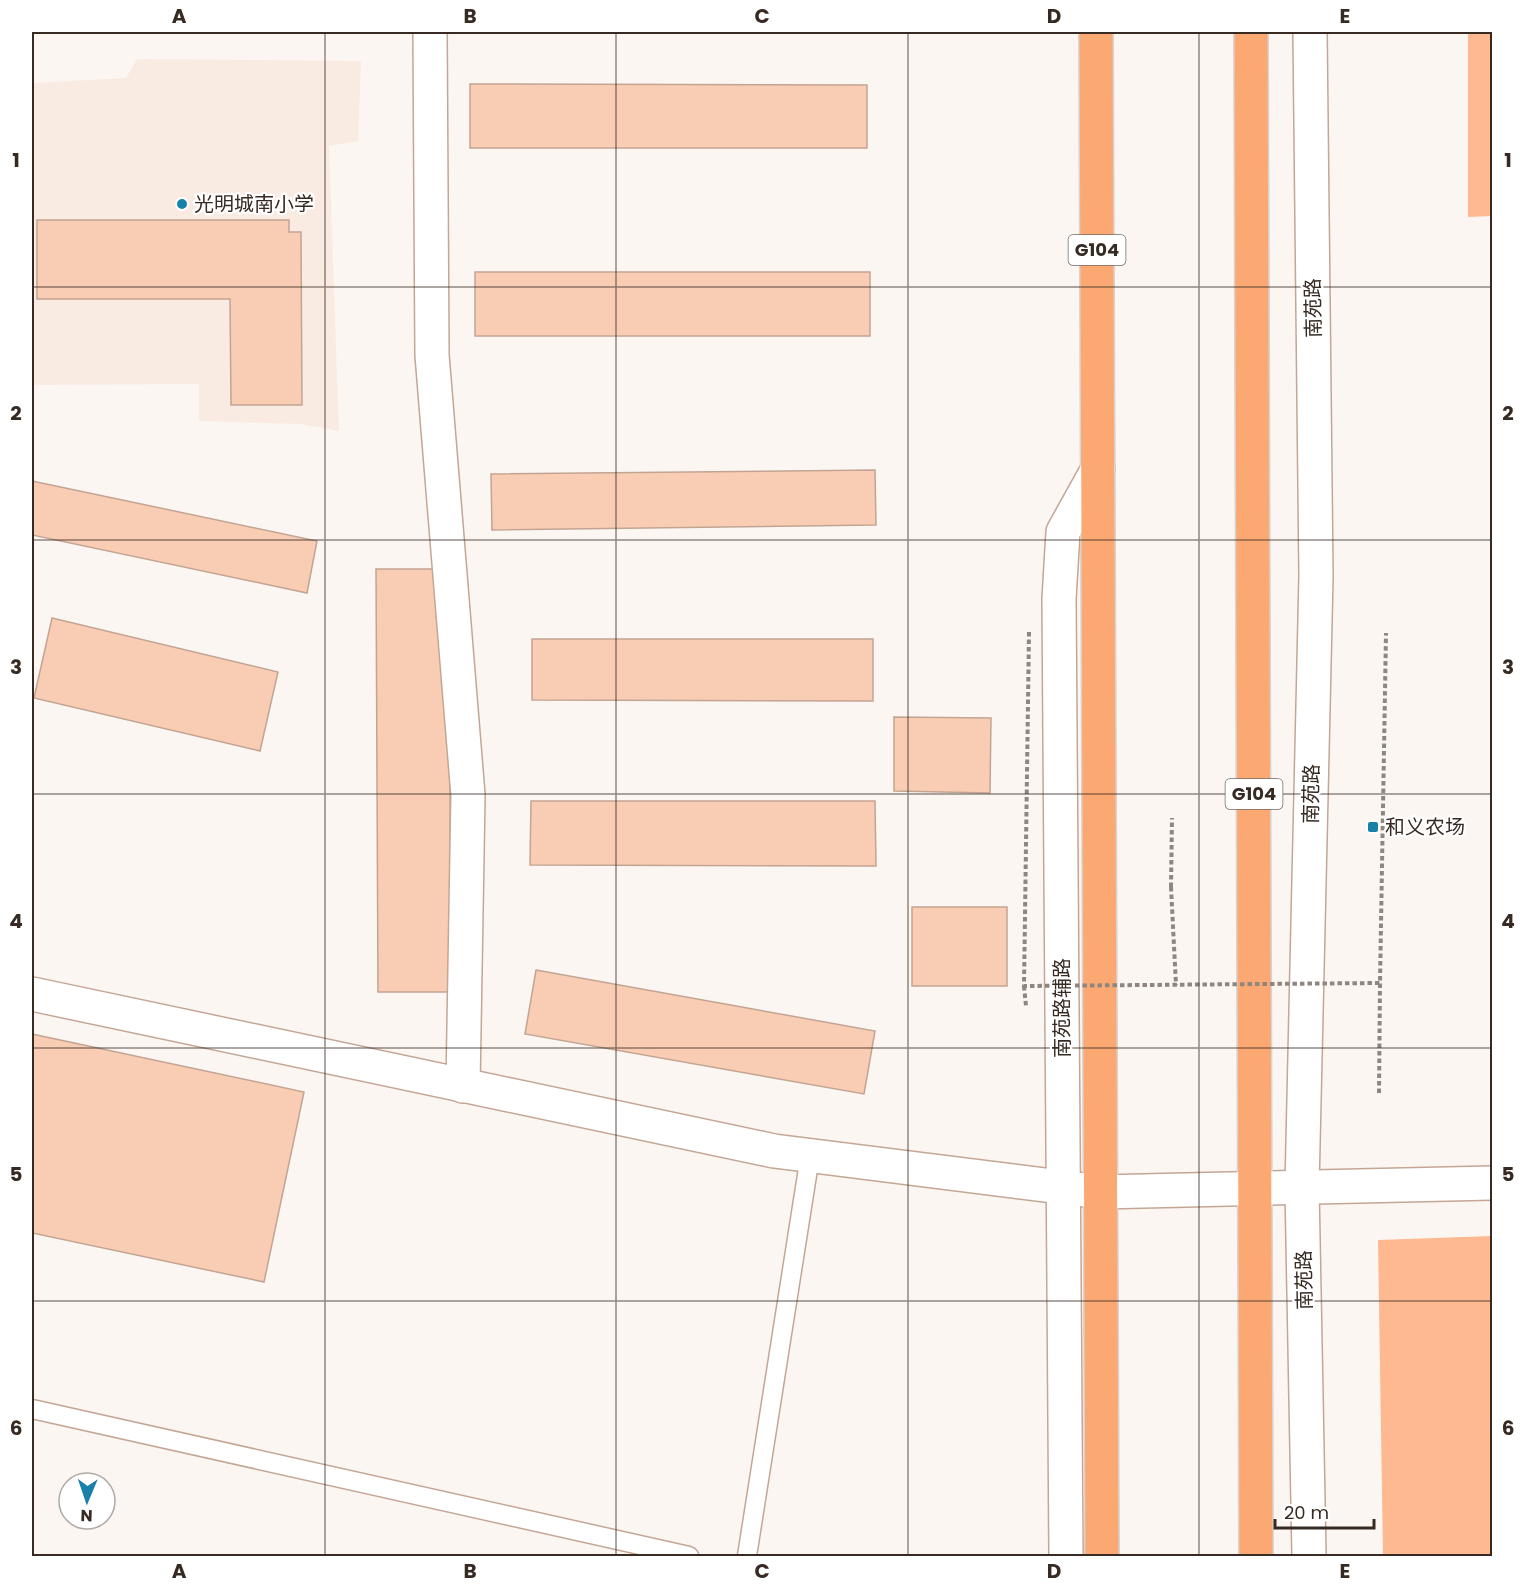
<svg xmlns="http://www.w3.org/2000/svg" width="1524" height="1588" font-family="Poppins,'Noto Sans SC',sans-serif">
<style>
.built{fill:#faebe2}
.green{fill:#feb990}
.building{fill:#f9cdb3;stroke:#c2a493;stroke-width:1.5}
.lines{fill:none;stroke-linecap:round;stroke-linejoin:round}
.service-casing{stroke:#c4a695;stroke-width:21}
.minor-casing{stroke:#c4a695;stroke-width:36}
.tertiary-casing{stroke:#c4a695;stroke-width:36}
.trunk-casing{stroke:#d7d4d3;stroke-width:36}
.path{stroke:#8f8680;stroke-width:4;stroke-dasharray:4.5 3;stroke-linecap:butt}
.service{stroke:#fff;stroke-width:18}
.minor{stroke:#fff;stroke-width:33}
.tertiary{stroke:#fff;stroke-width:33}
.trunk{stroke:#fca872;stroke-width:33}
.path-bridge{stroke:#8f8680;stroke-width:4;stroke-dasharray:4.5 3;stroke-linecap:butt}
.grid{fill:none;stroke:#362a23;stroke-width:1.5;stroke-opacity:0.55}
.poi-dot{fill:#1980aa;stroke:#fff;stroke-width:2}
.labels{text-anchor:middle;stroke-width:4.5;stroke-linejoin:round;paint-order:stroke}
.shield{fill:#fff;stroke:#726a65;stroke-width:1.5}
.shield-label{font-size:18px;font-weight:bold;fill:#362a23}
.poi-label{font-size:20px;fill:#362a23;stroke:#fff;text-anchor:start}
.street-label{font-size:20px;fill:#362a23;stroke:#fff}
.neatline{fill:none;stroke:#362a23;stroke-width:2}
.grid-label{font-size:20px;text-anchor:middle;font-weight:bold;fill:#362a23}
</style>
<rect width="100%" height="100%" fill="#fcf6f2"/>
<!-- built -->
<path class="built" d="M 137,59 L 361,61 L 358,141 L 329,146 L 339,431 L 300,424 L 199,421 L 199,384 L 32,385 L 32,83 L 126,78 Z"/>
<!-- green -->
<g class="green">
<path d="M 1468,32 L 1492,32 L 1492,216 L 1468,217 Z"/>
<path d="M 1492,1236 L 1492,1556 L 1383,1556 L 1378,1240 Z"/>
</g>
<!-- building -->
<g class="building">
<path d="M 470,84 L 867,85 L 867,148 L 470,148 Z"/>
<path d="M 37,220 L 289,220 L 289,232 L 301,232 L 302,405 L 231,405 L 230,299 L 37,299 Z"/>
<rect x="475" y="272" width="395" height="64"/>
<path d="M 875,470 L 876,525 L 492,530 L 491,474 Z"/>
<path d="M 32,481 L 317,541 L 307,593 L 32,535 Z"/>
<path d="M 376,569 L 449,569 L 451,992 L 378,992 Z"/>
<path d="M 52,618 L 278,672 L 260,751 L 34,698 Z"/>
<path d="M 532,639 L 873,639 L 873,701 L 532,700 Z"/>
<path d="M 894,717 L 991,718 L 990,793 L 894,791 Z"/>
<path d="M 531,801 L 875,801 L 876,866 L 530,865 Z"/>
<rect x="912" y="907" width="95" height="79"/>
<path d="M 536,970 L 875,1031 L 864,1094 L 525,1034 Z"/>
<path d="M 32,1034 L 304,1092 L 264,1282 L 32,1233 Z"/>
</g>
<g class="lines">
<!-- service casing -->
<g class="service-casing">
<g id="service">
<path d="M 32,1409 L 689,1556"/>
<path d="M 747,1556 L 810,1156"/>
</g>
</g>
<!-- minor casing -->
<g class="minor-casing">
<g id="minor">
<path d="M 430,32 L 432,355 L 468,795 L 463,1086"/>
<path d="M 32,994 L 774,1151 L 1100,1192 L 1492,1183"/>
</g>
</g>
<!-- tertiary casing -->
<g class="tertiary-casing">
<g id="tertiary">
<path d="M 1066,1556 L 1059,599 L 1063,532 L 1098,469"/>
<path d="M 1309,1556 L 1302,1187 L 1316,576 L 1310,32"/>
</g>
</g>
<!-- trunk casing -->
<g class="trunk-casing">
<g id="trunk">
<path d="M 1096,32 L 1102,1556"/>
<path d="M 1251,32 L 1256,1556"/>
</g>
</g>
<!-- path -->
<g class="path">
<path d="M 1171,887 L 1172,818"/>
<path d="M 1024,986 L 1026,1006"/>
<path d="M 1379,1093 L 1380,983"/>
</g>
<!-- service -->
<use href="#service" class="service"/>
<!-- minor -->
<use href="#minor" class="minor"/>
<!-- tertiary -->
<use href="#tertiary" class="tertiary"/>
<!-- trunk -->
<use href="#trunk" class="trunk"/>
<!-- path-bridge -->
<g class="path-bridge">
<path d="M 1029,632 L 1024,986 L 1380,983 L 1386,633"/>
<path d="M 1171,887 L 1176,985"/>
</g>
</g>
<!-- grid -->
<path class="grid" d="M 325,32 L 325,1556M 616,32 L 616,1556M 908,32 L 908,1556M 1199,32 L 1199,1556M 32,287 L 1492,287M 32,540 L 1492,540M 32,794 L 1492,794M 32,1048 L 1492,1048M 32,1301 L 1492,1301"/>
<!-- markers -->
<g class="poi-dot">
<circle cx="182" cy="204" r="6"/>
<rect x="1367" y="821" width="12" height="12" rx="3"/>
</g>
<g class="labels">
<!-- shield labels -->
<g class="shield">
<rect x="1068.5" y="235" width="57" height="30" rx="4.5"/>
<rect x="1225.5" y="779" width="57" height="30" rx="4.5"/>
</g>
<g class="shield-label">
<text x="1097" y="256">G104</text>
<text x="1254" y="800">G104</text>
</g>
<!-- poi labels -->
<g class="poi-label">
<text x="194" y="211">光明城南小学</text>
<text x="1385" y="834">和义农场</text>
</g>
<!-- street labels -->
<g class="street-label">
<text transform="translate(1313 308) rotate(-91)" y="7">南苑路</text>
<text transform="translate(1311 794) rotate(-89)" y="7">南苑路</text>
<text transform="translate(1062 1008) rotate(-90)" y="7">南苑路辅路</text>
<text transform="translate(1304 1280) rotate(-91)" y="7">南苑路</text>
</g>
</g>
<!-- border -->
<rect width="1524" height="1588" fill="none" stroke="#ffffff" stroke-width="66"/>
<!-- north arrow -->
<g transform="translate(87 1501) rotate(182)"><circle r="28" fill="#ffffff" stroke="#afaaa7" stroke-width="1.5"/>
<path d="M0-4.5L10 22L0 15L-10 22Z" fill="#1980aa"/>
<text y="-9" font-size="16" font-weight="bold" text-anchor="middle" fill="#362a23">N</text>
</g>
<!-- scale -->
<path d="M1275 1519v9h99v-9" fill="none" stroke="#362a23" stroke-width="3"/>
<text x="1284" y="1519" font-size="18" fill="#362a23" stroke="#ffffff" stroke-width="4.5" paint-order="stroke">20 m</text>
<rect x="33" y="33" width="1458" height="1522" class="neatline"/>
<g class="grid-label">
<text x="179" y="23">A</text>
<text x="470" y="23">B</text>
<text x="762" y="23">C</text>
<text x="1054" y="23">D</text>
<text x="1345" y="23">E</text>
<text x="16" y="167">1</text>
<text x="1508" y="167">1</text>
<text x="16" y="420">2</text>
<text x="1508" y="420">2</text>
<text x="16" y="674">3</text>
<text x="1508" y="674">3</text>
<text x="16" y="928">4</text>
<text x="1508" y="928">4</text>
<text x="16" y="1181">5</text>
<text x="1508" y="1181">5</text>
<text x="16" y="1435">6</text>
<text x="1508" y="1435">6</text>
<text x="179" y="1578">A</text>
<text x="470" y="1578">B</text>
<text x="762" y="1578">C</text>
<text x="1054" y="1578">D</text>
<text x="1345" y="1578">E</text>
</g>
</svg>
